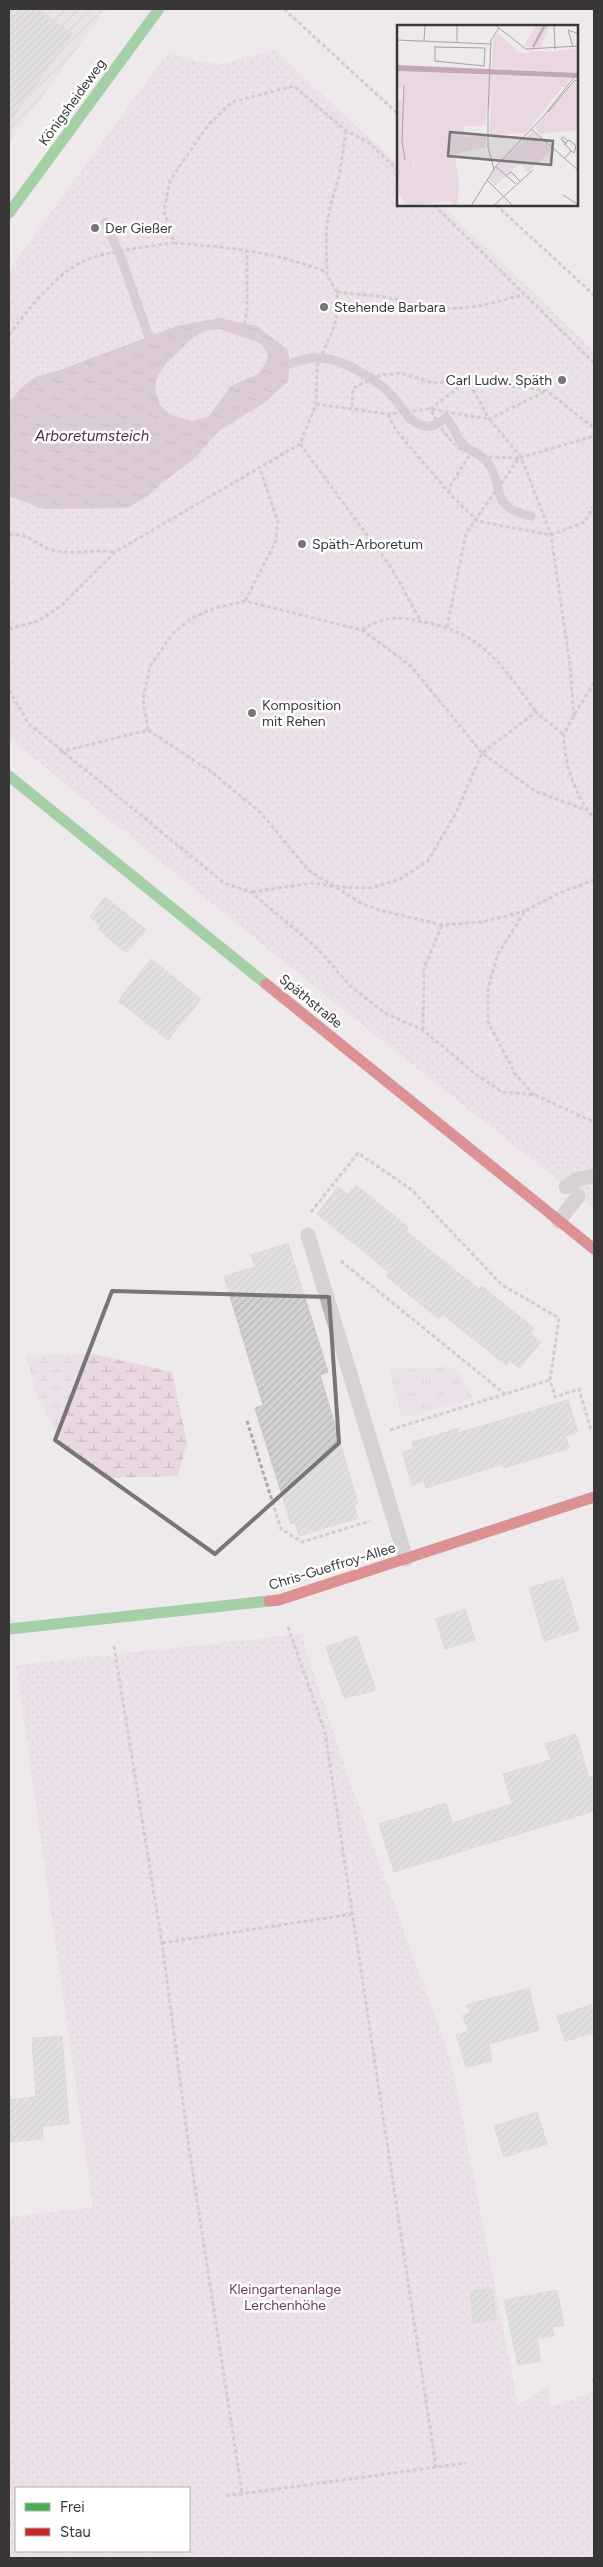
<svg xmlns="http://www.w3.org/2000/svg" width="603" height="2567" font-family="Figtree,sans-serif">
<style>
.industrial{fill:url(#industrial-furrows)}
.grass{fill:url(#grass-tufts)}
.wetland{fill:url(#wetland-marsh)}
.garden{fill:url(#garden-dots);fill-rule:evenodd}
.water{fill:url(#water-ripples);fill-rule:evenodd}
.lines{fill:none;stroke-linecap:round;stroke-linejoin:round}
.stream{stroke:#c2a7b8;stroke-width:9}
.building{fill:url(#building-hatch);stroke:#c6c5c4}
.path{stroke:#adaaab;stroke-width:3;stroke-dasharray:4 2.5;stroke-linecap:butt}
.lane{stroke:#b8b6b7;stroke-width:15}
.fast{stroke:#4caf50;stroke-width:11}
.jam{stroke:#c62828;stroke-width:11}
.marked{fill:none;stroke:#787577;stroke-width:4;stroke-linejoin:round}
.poi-dot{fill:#787577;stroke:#fff;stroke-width:2}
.labels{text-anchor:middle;stroke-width:5;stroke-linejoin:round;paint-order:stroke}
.street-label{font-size:14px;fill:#393638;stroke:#fff}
.poi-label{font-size:14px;fill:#393638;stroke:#fff;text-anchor:start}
.park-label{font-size:14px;fill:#6d3a5e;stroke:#fff}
.water-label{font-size:15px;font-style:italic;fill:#572649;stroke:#fff}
.inset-river{fill:none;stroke:#c2a7b8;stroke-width:2.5}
.inset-road{fill:none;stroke:#a6a2a4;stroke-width:1}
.view{fill:#787577;fill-opacity:0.15;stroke:#787577;stroke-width:2.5}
.inset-edge{fill:none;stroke:#393638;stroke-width:2.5}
</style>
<defs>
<pattern id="industrial-furrows" width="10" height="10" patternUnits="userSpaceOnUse" patternTransform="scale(1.25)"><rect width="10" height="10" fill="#e4dadf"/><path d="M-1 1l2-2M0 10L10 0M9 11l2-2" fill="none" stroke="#c4bcc0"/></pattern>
<pattern id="grass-tufts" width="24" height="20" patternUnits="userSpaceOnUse" patternTransform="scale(1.25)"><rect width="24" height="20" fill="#e9d7e2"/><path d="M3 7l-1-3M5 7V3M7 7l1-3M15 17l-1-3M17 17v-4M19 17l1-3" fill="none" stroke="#c9b9c3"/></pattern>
<pattern id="wetland-marsh" width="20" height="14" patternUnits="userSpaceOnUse" patternTransform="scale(1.25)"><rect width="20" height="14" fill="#e9d7e2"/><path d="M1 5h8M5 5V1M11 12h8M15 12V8" fill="none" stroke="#c9b9c3"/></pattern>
<pattern id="garden-dots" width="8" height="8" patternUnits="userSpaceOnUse" patternTransform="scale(1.25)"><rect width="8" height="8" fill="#e9d7e2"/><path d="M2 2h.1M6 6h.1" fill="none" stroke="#c9b9c3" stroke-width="1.8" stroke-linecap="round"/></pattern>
<pattern id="water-ripples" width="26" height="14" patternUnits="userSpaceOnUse" patternTransform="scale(1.25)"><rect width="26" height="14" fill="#c2a7b8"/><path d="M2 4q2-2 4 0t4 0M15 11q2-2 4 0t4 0" fill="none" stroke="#9f8997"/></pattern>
<pattern id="building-hatch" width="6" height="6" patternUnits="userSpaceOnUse" patternTransform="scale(1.25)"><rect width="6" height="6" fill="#d3d2d1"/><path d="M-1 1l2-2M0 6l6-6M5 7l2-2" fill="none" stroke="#b6b5b4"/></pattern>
</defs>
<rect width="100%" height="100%" fill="#eeeaec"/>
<!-- industrial -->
<path class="industrial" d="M 9,9 L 106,9 L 9,142 Z"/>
<!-- grass -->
<path class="grass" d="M 455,1367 L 474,1399 L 402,1418 L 389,1369 Z"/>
<!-- wetland -->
<path class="wetland" d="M 94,1354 L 172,1372 L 187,1443 L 178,1476 L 104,1478 L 65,1450 L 38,1398 L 25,1355 Z"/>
<!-- garden -->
<g class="garden">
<path d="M 275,50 L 398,165 L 398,205 L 441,205 L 594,350 L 594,1209 L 295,971 L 9,738 L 9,270 L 168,52 L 194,61 L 222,64 Z"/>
<path d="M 301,1634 L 352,1788 L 451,2060 L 518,2405 L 548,2386 L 551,2407 L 594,2391 L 594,2558 L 9,2558 L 9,2217 L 93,2207 L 16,1665 ZM 16,2488 L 189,2488 L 189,2551 L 16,2551 Z"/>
</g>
<!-- water -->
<path class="water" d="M 219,318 L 257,326 L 288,350 L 290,364 L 288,381 L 267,401 L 219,431 L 194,459 L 159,485 L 148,496 L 127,508 L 44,509 L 9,496 L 9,402 L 20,389 L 35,377 L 60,370 L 177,326 ZM 219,329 C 227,331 234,335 242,337 C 255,341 261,341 268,354 L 266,363 L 258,374 L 231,386 L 209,416 L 193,421 L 171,415 L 160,405 L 155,388 L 157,377 L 167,363 L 190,340 L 204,331 Z"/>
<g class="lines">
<!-- stream -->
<g class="stream">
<path d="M 105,222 L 120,255 L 149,337"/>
<path d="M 290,364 C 300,360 309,357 320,358 C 342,358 381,382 394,398 C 404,409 408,423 425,426 C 433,428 440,422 446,418 C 455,427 456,438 463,444 C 470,452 481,453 488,463 C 506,489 488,507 531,516"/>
</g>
</g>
<!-- building -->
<g class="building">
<path d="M 9,9 L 36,9 L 72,34 L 9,123 Z"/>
<path d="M 105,897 L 146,930 L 126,953 L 98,929 L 101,925 L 90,917 Z"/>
<path d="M 151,959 L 201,999 L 168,1040 L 118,1001 Z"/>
<path d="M 356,1185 L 409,1228 L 406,1231 L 479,1289 L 482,1286 L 535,1329 L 530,1334 L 541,1342 L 519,1368 L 509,1360 L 506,1365 L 443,1315 L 439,1319 L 386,1276 L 389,1272 L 317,1214 L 338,1187 L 348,1195 Z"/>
<path d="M 288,1243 L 328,1372 L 320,1375 L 358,1503 L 354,1505 L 358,1518 L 299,1536 L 295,1523 L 291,1524 L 255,1408 L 263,1405 L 224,1276 L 255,1267 L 251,1255 Z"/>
<path d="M 568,1400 L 578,1432 L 565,1436 L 569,1448 L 504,1468 L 503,1464 L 426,1488 L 424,1481 L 412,1485 L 402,1452 L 414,1449 L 412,1442 L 460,1428 L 455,1434 Z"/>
<path d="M 563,1578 L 579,1630 L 544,1641 L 529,1588 Z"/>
<path d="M 465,1609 L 475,1640 L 445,1649 L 436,1619 Z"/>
<path d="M 357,1636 L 375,1688 L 373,1691 L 344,1698 L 326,1647 Z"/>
<path d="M 576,1734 L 589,1777 L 594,1776 L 594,1811 L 394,1872 L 379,1824 L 446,1803 L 452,1823 L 512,1804 L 503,1774 L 551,1760 L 545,1744 Z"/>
<path d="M 529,1988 L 539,2030 L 489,2044 L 492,2061 L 466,2067 L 456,2035 L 468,2031 L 463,2015 L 470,2013 L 467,2005 Z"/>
<path d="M 594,2004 L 594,2033 L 565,2041 L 557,2016 Z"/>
<path d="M 62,2036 L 69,2124 L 42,2126 L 43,2139 L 9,2142 L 9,2100 L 36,2097 L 32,2038 Z"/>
<path d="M 537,2112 L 547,2144 L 504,2157 L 494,2126 Z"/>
<path d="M 492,2289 L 496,2319 L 473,2323 L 470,2291 Z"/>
<path d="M 557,2290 L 564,2325 L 552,2327 L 554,2336 L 537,2339 L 541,2361 L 518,2365 L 504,2300 Z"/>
</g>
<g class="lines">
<!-- path -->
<g class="path">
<path d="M 284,9 L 398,114"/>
<path d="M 434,205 L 594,363"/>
<path d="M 496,205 L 594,295"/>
<path d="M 174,243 C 230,247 274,252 327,272"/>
<path d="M 337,292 L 386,297 L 414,304 L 450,309 L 479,306 L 523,295"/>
<path d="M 9,335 C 27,311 58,271 86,260 C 114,250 145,247 174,243 L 164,211 L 170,180 L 209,124 L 232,102 L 294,86 L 346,131 L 368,142 L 398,170"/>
<path d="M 243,337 L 247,308 L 247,250"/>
<path d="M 316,404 L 388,414 L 430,409 L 489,419 L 521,457 L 551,535 L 570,665 L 574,717"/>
<path d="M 352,407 L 353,388 L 381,375 L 401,373 L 433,383 L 468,380 L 489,419 L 546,391"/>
<path d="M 388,414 L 396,430 L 449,493 L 477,521 L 551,535 L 585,522 L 594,505"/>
<path d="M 300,444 L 392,569 L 420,620"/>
<path d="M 519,458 C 468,457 456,457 430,409 L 468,380 L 547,391 L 594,428"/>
<path d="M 449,493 L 451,484 L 470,455"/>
<path d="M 9,535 C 29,532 36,546 53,550 C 74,555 94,549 115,552"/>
<path d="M 245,601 L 275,543 L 278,522 L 260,469"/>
<path d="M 447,627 L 466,533 L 519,458 L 594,436"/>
<path d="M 9,629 L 38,621 L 61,606 L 115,552 L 300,444 L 316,404 L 317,366 L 335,325 L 337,308 L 337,292 L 327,275 L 326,230 L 331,203 L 339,177 L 346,131"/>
<path d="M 362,630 C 384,616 397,616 424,622 C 483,633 503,666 536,712"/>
<path d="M 594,683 C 588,693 565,727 564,736 C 563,761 577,800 594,818"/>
<path d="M 9,690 L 28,723 L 224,883 L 251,892 L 317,948 L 350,986 L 385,1013 L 423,1030 L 474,1073 L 502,1092 L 535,1095 L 594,1122"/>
<path d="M 148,730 L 143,700 L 150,666 L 173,633 L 192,618 L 215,608 L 245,601 L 362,630 L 411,666 L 482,753 L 535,791 L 586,810"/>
<path d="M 60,752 L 148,730 L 213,773 L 262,814 L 308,870 L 361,903 L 379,910 L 442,925 L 482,922 L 525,911"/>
<path d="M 252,892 L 312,883 L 339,887 L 370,888 L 400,879 L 428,861 L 456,813 L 482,753 L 536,712 L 564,735"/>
<path d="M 423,1030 L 424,968 L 442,925"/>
<path d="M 534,1095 L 516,1075 L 488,1022 L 488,989 L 498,954 L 525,911 L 557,894 L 594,880"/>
<path d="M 311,1212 L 358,1153 L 412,1190 L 502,1285 L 559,1318 L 550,1380 L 555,1397 L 579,1389 L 591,1430"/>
<path d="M 341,1261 L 505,1394"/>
<path d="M 247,1421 L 281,1529 L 302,1542 L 370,1521"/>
<path d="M 390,1430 L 550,1380"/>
<path d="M 288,1627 L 325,1732 L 436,2467"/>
<path d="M 114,1646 L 162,1943 L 189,2148 L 242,2493"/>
<path d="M 162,1943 L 353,1914"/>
<path d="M 592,2381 L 594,2381"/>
<path d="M 226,2496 L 466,2463"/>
<path d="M 9,2522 L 9,2529"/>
</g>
<!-- lane -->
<g class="lane">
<path d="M 566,1187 L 578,1179 L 594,1176"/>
<path d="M 559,1221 L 578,1196"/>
<path d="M 308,1235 L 406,1559"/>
</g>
<!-- fast -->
<g class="fast">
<path d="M 9,213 L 159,9"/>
<path d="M 9,776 L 266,984"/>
<path d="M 9,1629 L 269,1601"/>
</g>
<!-- jam -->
<g class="jam">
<path d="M 266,984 L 594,1249"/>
<path d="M 269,1601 L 279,1600 L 594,1497"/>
</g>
</g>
<!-- marked area -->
<path d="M0 0H603V2567H0ZM 112,1291 L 329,1297 L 339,1443 L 215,1554 L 55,1440 Z" fill="#eeeaec" fill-opacity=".55" fill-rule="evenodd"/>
<path class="marked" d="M 112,1291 L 329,1297 L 339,1443 L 215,1554 L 55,1440 Z"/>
<!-- markers -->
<g class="poi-dot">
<circle cx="95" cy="228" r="5"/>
<circle cx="324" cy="307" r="5"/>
<circle cx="562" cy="380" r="5"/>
<circle cx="302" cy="544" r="5"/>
<circle cx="252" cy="713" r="5"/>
</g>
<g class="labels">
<!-- street labels -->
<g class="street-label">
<text transform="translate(72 102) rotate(-54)" y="5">Königsheideweg</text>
<text transform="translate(311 1001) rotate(39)" y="5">Späthstraße</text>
<text transform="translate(332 1566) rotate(-17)" y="5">Chris-Gueffroy-Allee</text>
</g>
<!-- poi labels -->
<g class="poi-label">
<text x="105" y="233">Der Gießer</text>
<text x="334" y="312">Stehende Barbara</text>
<text x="552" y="385" text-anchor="end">Carl Ludw. Späth</text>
<text x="312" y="549">Späth-Arboretum</text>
<text x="262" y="710">Komposition<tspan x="262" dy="16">mit Rehen</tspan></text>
</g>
<!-- park labels -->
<g class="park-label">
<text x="285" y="2294">Kleingartenanlage<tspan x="285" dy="16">Lerchenhöhe</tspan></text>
</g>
<!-- water labels -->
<g class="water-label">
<text x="92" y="441">Arboretumsteich</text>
</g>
</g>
<!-- overview -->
<g transform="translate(397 25)">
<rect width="181" height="181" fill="#eeeaec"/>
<path d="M 139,0 L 153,0 L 143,24 L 127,21 ZM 132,25 L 148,26 L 178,48 L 94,44 L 129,44 ZM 0,46 L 130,52 L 174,53 L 168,62 L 95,58 L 93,83 L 88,83 L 89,59 L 0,55 ZM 22,128 L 33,128 L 33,139 L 49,130 L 53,162 L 62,161 L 60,181 L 55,181 L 54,176 L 9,181 L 0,164 L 0,139 L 6,137 L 16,144 Z" fill="#e9d7e2"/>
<path d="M 100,8 L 122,27 L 132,29 L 129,44 L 95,43 L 96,15 ZM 181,23 L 181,43 L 178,48 L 149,30 L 149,27 ZM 0,55 L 89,58 L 89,100 L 67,102 L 67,112 L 89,111 L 89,122 L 58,129 L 62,161 L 53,162 L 49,131 L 33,140 L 33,128 L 22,128 L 22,138 L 16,138 L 16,144 L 9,145 L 6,137 L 0,139 L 0,74 L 7,74 L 7,64 L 0,64 ZM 178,57 L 181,59 L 181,105 L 142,109 L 138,103 ZM 95,58 L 162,61 L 165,63 L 129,108 L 93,110 ZM 135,107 L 154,123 L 153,127 L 131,147 L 124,140 L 120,141 L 98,161 L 92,154 L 100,141 Z" fill="#e9d7e2"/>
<path d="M 0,40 L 181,48 L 182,53 L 0,46 Z" fill="#c2a7b8"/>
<path class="inset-river" d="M 136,22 L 148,0"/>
<path class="inset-road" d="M 98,0 L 129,24 L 182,21M 157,0 L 158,24M 0,15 L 94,19M 27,16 L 28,0M 60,18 L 60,0M 38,22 L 88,23 L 87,41 L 38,36 L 38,21M 176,22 L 171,5 L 182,9M 7,60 L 5,116 L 8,135M 151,87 L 178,55 L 182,56M 134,104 L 182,146M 164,114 L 174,126 L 168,133M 169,118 L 164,114 L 166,112 L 171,116M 167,120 L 172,115 L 179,121 L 177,128 L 174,126M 99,142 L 119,159M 97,144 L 91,122 L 91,87 L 94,15 L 102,3M 110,150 L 114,147 L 123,156M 90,155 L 116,181M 166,170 L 182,180M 74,181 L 99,141 L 146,92 L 182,46M 96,181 L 136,145"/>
<path class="view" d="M 53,107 L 156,116 L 154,140 L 51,131 Z"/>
<rect width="181" height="181" class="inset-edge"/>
</g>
<!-- border -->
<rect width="603" height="2567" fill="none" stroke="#393638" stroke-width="20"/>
<!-- legend -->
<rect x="15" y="2487" width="175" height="65" fill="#ffffff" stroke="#b0afaf"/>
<rect x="25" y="2503" width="25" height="8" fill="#4caf50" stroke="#b0afaf"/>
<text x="60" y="2512" font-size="15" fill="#393638">Frei</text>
<rect x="25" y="2528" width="25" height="8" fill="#c62828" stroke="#b0afaf"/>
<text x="60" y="2537" font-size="15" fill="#393638">Stau</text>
</svg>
